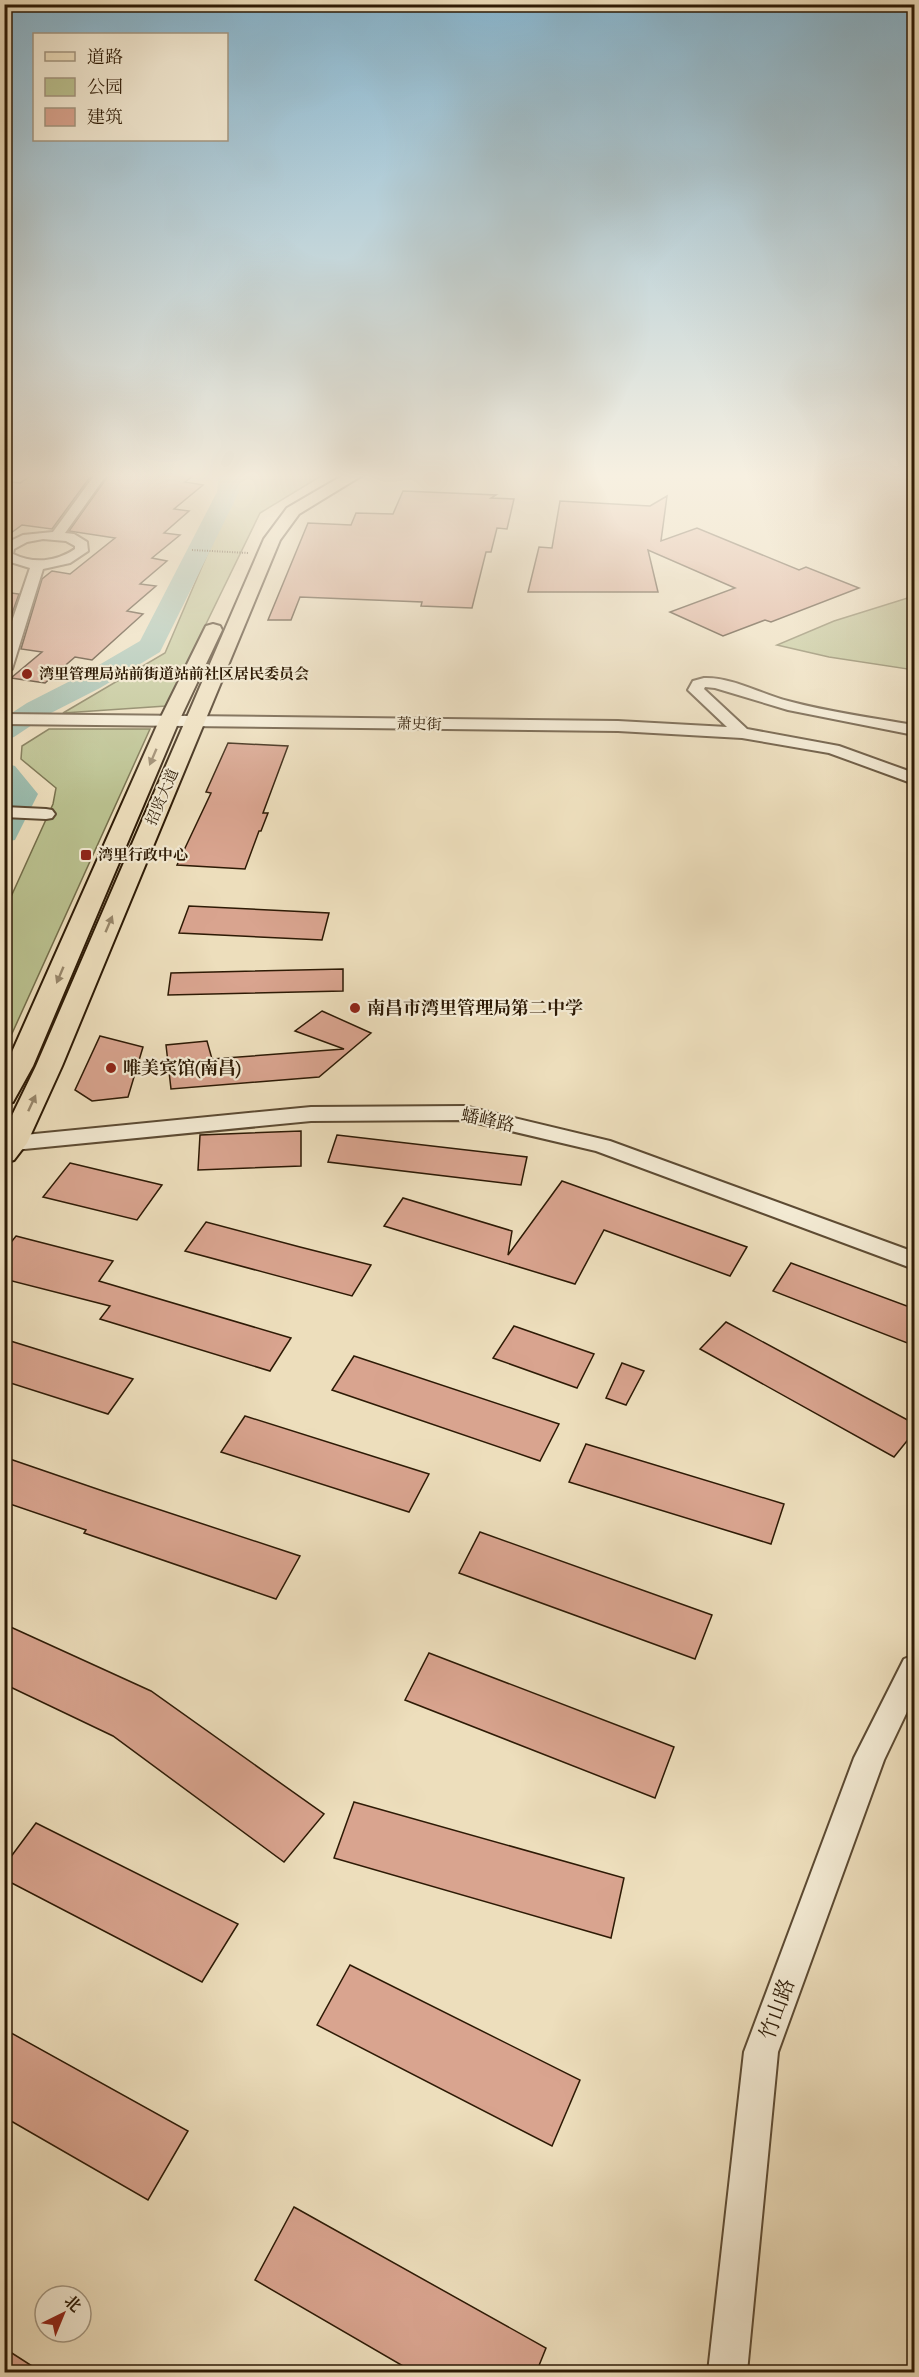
<svg xmlns="http://www.w3.org/2000/svg" width="919" height="2377" font-family="'IM FELL French Canon','Noto Serif SC',serif">
<style>
.green{fill:#bac18f;stroke:#746e4a;stroke-width:1.5}
.lines{fill:none;stroke-linecap:round;stroke-linejoin:round}
.river{fill:#99bcae;fill-rule:evenodd}
.building{fill:#d9a48f;stroke:#2d1a05;stroke-width:1.5}
.minor-casing{stroke:#5d4b33;stroke-width:4}
.major-casing{stroke:#2d1a05;stroke-width:4}
.path{stroke:#2d1a05;stroke-width:2;stroke-dasharray:1 1.5;stroke-linecap:butt}
.minor{fill:#f3ead3;fill-rule:evenodd}
.major{fill:#eddebc;fill-rule:evenodd}
.oneway{fill:#97866a}
.poi-dot{fill:#8f2418;stroke:#f3ead3;stroke-width:2}
.labels{text-anchor:middle;stroke-width:4.5;stroke-linejoin:round;paint-order:stroke}
.far-poi-label{font-size:15px;font-weight:bold;fill:#2d1a05;stroke:#f3ead3;text-anchor:start}
.far-street-label{font-size:15px;fill:#2d1a05;stroke:#f3ead3}
.poi-label{font-size:18px;font-weight:bold;fill:#2d1a05;stroke:#f3ead3;text-anchor:start}
.street-label{font-size:18px;fill:#2d1a05;stroke:#f3ead3}
.near-street-label{font-size:21px;fill:#2d1a05;stroke:#f3ead3}
</style>
<rect width="100%" height="100%" fill="#eddebc"/>
<filter id="stains"><feTurbulence type="fractalNoise" baseFrequency=".00333" numOctaves="4"/><feColorMatrix values="0 0 0 0 .2 0 0 0 0 .09 0 0 0 0 .02 0 0 0 .5 -.17"/></filter>
<radialGradient id="worn" r=".72"><stop offset=".6" stop-color="#630" stop-opacity="0"/><stop offset="1" stop-color="#630" stop-opacity=".3"/></radialGradient>
<!-- green -->
<g class="green">
<path d="M 242,473 L 326,473 L 260,513 L 166,706 L 63,713 L 165,653 Z"/>
<path d="M 914,596 L 914,670 L 829,657 L 777,645 L 834,621 Z"/>
<path d="M 49,729 L 150,729 L 5,1049 L 5,910 L 53,804 L 56,788 L 21,759 L 22,746 Z"/>
</g>
<g class="lines">
<!-- river -->
<g class="river">
<path d="M 219,473 L 241,473 L 239,492 L 160,652 L 100,688 L 47,715 L 14,737 L 4,740 L 4,718 L 27,703 L 80,676 L 140,641 L 217,492 Z"/>
<path d="M 4,763 L 15,766 L 38,794 L 15,840 L 4,842 L 4,801 L 7,795 L 4,791 Z"/>
</g>
</g>
<!-- building -->
<g class="building">
<path d="M 35,473 L 93,473 L 52,529 L 22,525 L 4,538 L 4,481 L 20,483 Z"/>
<path d="M 110,473 L 197,473 L 185,482 L 203,485 L 174,509 L 189,511 L 164,533 L 180,535 L 152,558 L 167,561 L 140,584 L 156,586 L 127,611 L 143,614 L 92,660 L 75,657 L 45,683 L 11,678 L 42,652 L 21,649 L 42,579 L 52,571 L 70,574 L 115,538 L 69,531 Z"/>
<path d="M 403,491 L 496,495 L 491,498 L 514,499 L 507,529 L 497,528 L 491,552 L 486,552 L 472,608 L 421,606 L 422,602 L 300,597 L 291,620 L 268,620 L 308,523 L 351,525 L 356,513 L 393,514 Z"/>
<path d="M 667,496 L 661,541 L 697,528 L 799,570 L 806,567 L 859,588 L 771,622 L 765,620 L 723,636 L 670,612 L 735,588 L 648,550 L 658,592 L 528,592 L 539,547 L 552,548 L 560,501 L 650,506 Z"/>
<path d="M 4,592 L 19,594 L 4,636 Z"/>
<path d="M 228,743 L 288,746 L 263,813 L 268,813 L 261,831 L 259,831 L 245,869 L 177,865 L 211,793 L 206,792 Z"/>
<path d="M 189,906 L 329,913 L 322,940 L 179,933 Z"/>
<path d="M 343,969 L 343,991 L 168,995 L 171,973 Z"/>
<path d="M 322,1011 L 371,1033 L 319,1077 L 171,1089 L 166,1045 L 207,1041 L 212,1059 L 344,1049 L 295,1031 Z"/>
<path d="M 100,1036 L 143,1047 L 128,1097 L 92,1101 L 75,1090 Z"/>
<path d="M 301,1131 L 301,1166 L 198,1170 L 200,1135 Z"/>
<path d="M 337,1135 L 527,1157 L 521,1185 L 328,1162 Z"/>
<path d="M 70,1163 L 162,1185 L 137,1220 L 43,1197 Z"/>
<path d="M 562,1181 L 747,1247 L 730,1276 L 604,1230 L 575,1284 L 384,1226 L 403,1198 L 512,1231 L 508,1255 Z"/>
<path d="M 206,1222 L 300,1247 L 371,1265 L 352,1296 L 185,1251 Z"/>
<path d="M 16,1236 L 113,1261 L 99,1281 L 291,1338 L 270,1371 L 100,1319 L 110,1306 L 4,1279 L 4,1251 Z"/>
<path d="M 791,1263 L 915,1309 L 915,1346 L 773,1291 Z"/>
<path d="M 726,1322 L 915,1424 L 915,1431 L 894,1457 L 700,1349 Z"/>
<path d="M 514,1326 L 594,1354 L 577,1388 L 493,1358 Z"/>
<path d="M 4,1339 L 133,1379 L 108,1414 L 4,1381 Z"/>
<path d="M 354,1356 L 559,1424 L 540,1461 L 332,1390 Z"/>
<path d="M 622,1363 L 644,1371 L 626,1405 L 606,1398 Z"/>
<path d="M 245,1416 L 429,1474 L 409,1512 L 221,1452 Z"/>
<path d="M 586,1444 L 784,1504 L 771,1544 L 569,1482 Z"/>
<path d="M 4,1457 L 103,1491 L 300,1556 L 276,1599 L 84,1533 L 86,1530 L 4,1502 Z"/>
<path d="M 480,1532 L 712,1615 L 695,1659 L 459,1573 Z"/>
<path d="M 4,1624 L 151,1691 L 324,1814 L 284,1862 L 113,1736 L 4,1684 Z"/>
<path d="M 429,1653 L 674,1747 L 655,1798 L 405,1700 Z"/>
<path d="M 354,1802 L 624,1878 L 611,1938 L 334,1858 Z"/>
<path d="M 36,1823 L 238,1924 L 202,1982 L 4,1879 L 4,1866 Z"/>
<path d="M 350,1965 L 580,2080 L 552,2146 L 317,2025 Z"/>
<path d="M 4,2029 L 188,2131 L 148,2200 L 4,2117 Z"/>
<path d="M 294,2207 L 546,2348 L 536,2373 L 415,2373 L 255,2280 Z"/>
<path d="M 4,2348 L 43,2373 L 4,2373 Z"/>
</g>
<g class="lines">
<!-- minor casing -->
<g class="minor-casing">
<g id="minor">
<path d="M 96,473 L 108,473 L 65,533 L 74,534 L 87,542 L 88,551 L 70,563 L 43,569 L 12,669 L 4,673 L 4,645 L 30,568 L 4,560 L 4,544 L 23,535 L 53,532 ZM 43,539 L 66,541 L 75,546 L 75,549 C 56,562 33,564 13,554 L 14,549 L 27,542 Z"/>
<path d="M 704,678 C 732,677 761,694 788,701 C 829,712 872,718 914,725 L 914,735 L 788,710 L 715,688 L 705,687 L 704,689 L 747,729 L 839,746 L 914,773 L 914,784 L 829,753 L 742,738 L 618,731 L 4,724 L 4,714 L 618,721 L 727,727 L 688,690 L 693,681 Z"/>
<path d="M 4,807 L 46,809 L 52,810 L 55,814 L 52,818 L 46,819 L 4,817 Z"/>
<path d="M 464,1106 L 610,1141 L 914,1252 L 914,1269 L 596,1151 L 464,1120 L 311,1121 L 4,1151 L 4,1137 L 311,1107 Z"/>
<path d="M 914,1655 L 914,1697 L 884,1760 L 778,2052 L 747,2372 L 708,2372 L 744,2052 L 854,1758 L 904,1659 Z"/>
</g>
</g>
<!-- major casing -->
<g class="major-casing">
<g id="major">
<path d="M 347,473 L 366,473 L 299,514 L 280,540 L 62,1066 L 27,1143 L 14,1160 L 4,1163 L 4,1132 L 36,1066 L 264,539 L 287,508 Z"/>
<path d="M 213,624 L 220,626 L 222,630 L 179,721 L 33,1066 L 13,1102 L 4,1104 L 4,1070 L 159,721 L 204,630 L 206,626 Z"/>
</g>
</g>
<!-- path -->
<path class="path" d="M 192,550 L 248,553"/>
<!-- minor -->
<use href="#minor" class="minor"/>
<!-- major -->
<use href="#major" class="major"/>
</g>
<!-- one-way arrows -->
<defs><path id="oneway-solid" d="M-6-.8H1V-3.2L6.5 0L1 3.2V.8H-6Z" transform="scale(1.5)"/></defs>
<g class="oneway">
<use href="#oneway-solid" transform="translate(153 757) rotate(113)"/>
<use href="#oneway-solid" transform="translate(109 924) rotate(-67)"/>
<use href="#oneway-solid" transform="translate(60 975) rotate(113)"/>
<use href="#oneway-solid" transform="translate(32 1103) rotate(-65)"/>
</g>
<!-- sky -->
<linearGradient id="sky" x2="0" y2="1"><stop stop-color="#88b7d1"/><stop offset="0.59" stop-color="#f7f0e1"/><stop offset="1" stop-color="#f7f0e1" stop-opacity="0"/></linearGradient>
<rect width="919" height="806" fill="url(#sky)"/>
<!-- markers -->
<g class="poi-dot">
<circle cx="27" cy="674" r="6"/>
<rect x="80" y="849" width="12" height="12" rx="3"/>
<circle cx="355" cy="1008" r="6"/>
<circle cx="111" cy="1068" r="6"/>
</g>
<g class="labels">
<!-- far-poi labels -->
<g class="far-poi-label">
<text x="39" y="679">湾里管理局站前街道站前社区居民委员会</text>
<text x="98" y="860">湾里行政中心</text>
</g>
<!-- far-street labels -->
<g class="far-street-label">
<text transform="translate(419 724) rotate(1)" y="5">萧史街</text>
<text transform="translate(162 797) rotate(-67)" y="5">招贤大道</text>
</g>
<!-- poi labels -->
<g class="poi-label">
<text x="367" y="1014">南昌市湾里管理局第二中学</text>
<text x="123" y="1074">唯美宾馆(南昌)</text>
</g>
<!-- street labels -->
<g class="street-label">
<text transform="translate(488 1120) rotate(12)" y="6">蟠峰路</text>
</g>
<!-- near-street labels -->
<g class="near-street-label">
<text transform="translate(777 2009) rotate(-70)" y="7">竹山路</text>
</g>
</g>
<!-- margin -->
<rect width="919" height="2377" fill="none" stroke="#eddebc" stroke-width="24"/>
<rect x="6" y="6" width="907" height="2365" fill="none" stroke="#2d1a05" stroke-width="3"/>
<rect x="12" y="12" width="895" height="2353" fill="none" stroke="#2d1a05" stroke-width="1.5"/>
<!-- legend -->
<rect x="33" y="33" width="195" height="108" fill="#f3ead3" stroke="#a49781" stroke-width="1.5"/>
<rect x="45" y="52" width="30" height="9" fill="#eddebc" stroke="#a49781" stroke-width="1.5"/>
<text x="87" y="63" font-size="18" fill="#2d1a05">道路</text>
<rect x="45" y="78" width="30" height="18" fill="#bac18f" stroke="#a49781" stroke-width="1.5"/>
<text x="87" y="93" font-size="18" fill="#2d1a05">公园</text>
<rect x="45" y="108" width="30" height="18" fill="#d9a48f" stroke="#a49781" stroke-width="1.5"/>
<text x="87" y="123" font-size="18" fill="#2d1a05">建筑</text>
<!-- north arrow -->
<g transform="translate(63 2314) rotate(43)"><circle r="28" fill="#f3ead3" stroke="#a49781" stroke-width="1.5"/>
<path d="M0-4.5L10 22L0 15L-10 22Z" fill="#8f2418"/>
<text y="-9" font-size="16" font-weight="bold" text-anchor="middle" fill="#2d1a05">北</text>
</g>
<rect width="100%" height="100%" filter="url(#stains)"/>
<rect width="100%" height="100%" fill="url(#worn)"/>
</svg>
